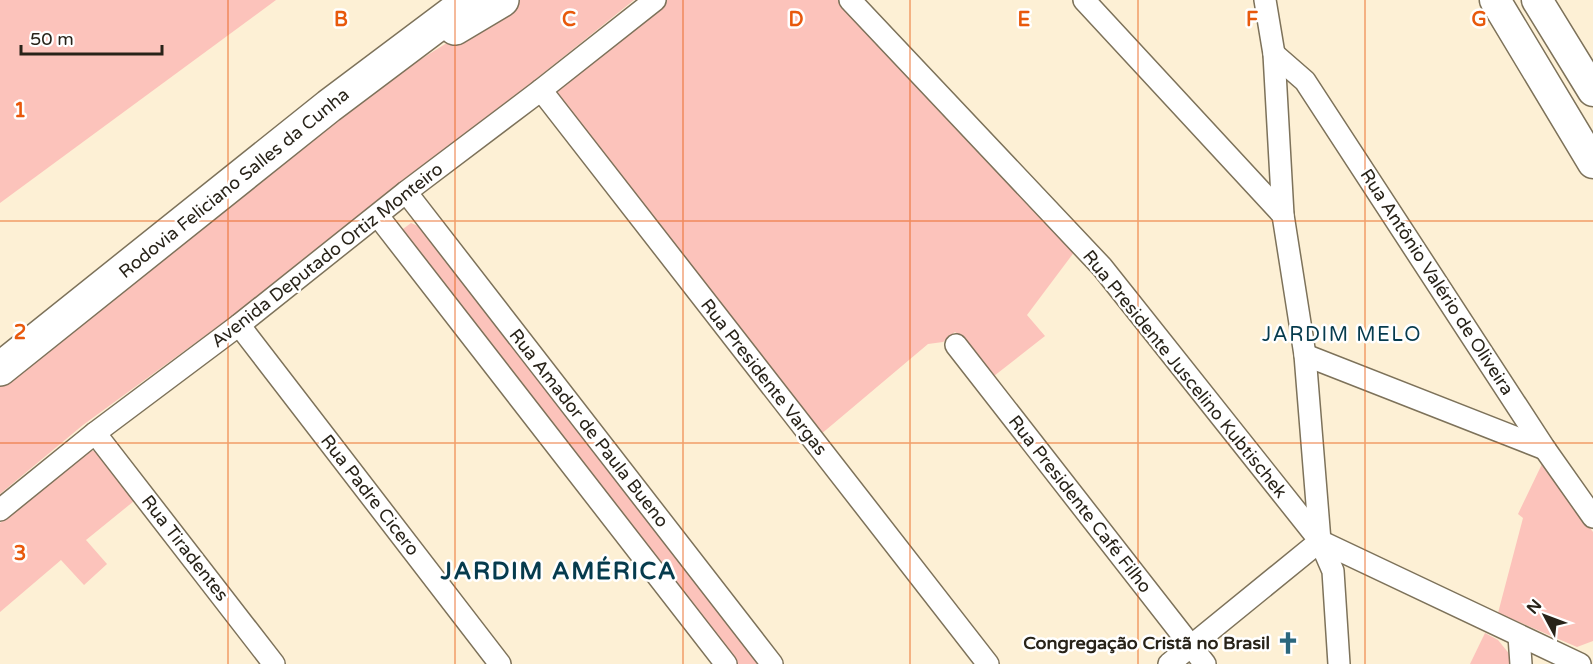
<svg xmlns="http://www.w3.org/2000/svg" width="1593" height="664" font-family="'Varela Round',sans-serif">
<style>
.green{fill:#fcc3bb}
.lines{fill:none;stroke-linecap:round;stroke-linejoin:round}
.street-casing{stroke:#7d725a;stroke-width:24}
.secondary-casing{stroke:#7d725a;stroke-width:33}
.primary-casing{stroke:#7d725a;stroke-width:36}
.street{stroke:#fff;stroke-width:21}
.secondary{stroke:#fff;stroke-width:30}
.primary{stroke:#fff;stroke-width:33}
.grid{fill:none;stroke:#e8590c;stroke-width:1.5;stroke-opacity:0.55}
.labels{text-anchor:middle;stroke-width:5;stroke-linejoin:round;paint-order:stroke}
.street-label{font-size:18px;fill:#282319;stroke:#fff}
.poi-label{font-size:18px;font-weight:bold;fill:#282319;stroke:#fff;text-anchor:end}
.neighbourhood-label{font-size:20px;letter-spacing:1.5px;fill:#063b4d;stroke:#fff}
.district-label{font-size:24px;font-weight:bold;letter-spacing:1.5px;fill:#063b4d;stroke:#fff}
.grid-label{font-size:20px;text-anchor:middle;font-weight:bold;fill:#e8590c;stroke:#fff;stroke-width:5;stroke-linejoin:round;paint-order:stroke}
</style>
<rect width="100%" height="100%" fill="#fdf0d5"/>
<!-- green -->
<g class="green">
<path d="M 0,0 L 276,0 L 0,203 Z"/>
<path d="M 515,0 L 634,0 L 531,83 L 398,184 L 232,316 L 83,425 L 0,494 L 0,383 L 340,110 Z"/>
<path d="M 664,0 L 839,0 L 1075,251 L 1027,315 L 1045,336 L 994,376 L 965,339 L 955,332 L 943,342 L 928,344 L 820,435 L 556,97 L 561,82 Z"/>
<path d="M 411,223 L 418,226 L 762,664 L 734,664 L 403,239 L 403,229 Z"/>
<path d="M 83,451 L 96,451 L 134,501 L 86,540 L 107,564 L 84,585 L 61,560 L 0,612 L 0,523 Z"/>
<path d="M 1542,464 L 1593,532 L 1593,641 L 1577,647 L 1498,613 L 1523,518 L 1518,514 Z"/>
<path d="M 1485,633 L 1498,640 L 1511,656 L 1511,664 L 1470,664 Z"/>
</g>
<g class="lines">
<!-- street casing -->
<g class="street-casing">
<g id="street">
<path d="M 850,0 L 1102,267 L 1320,541 L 1580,664"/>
<path d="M 1084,0 L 1283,215"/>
<path d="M 1265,0 L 1274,54 L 1283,215 L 1305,355 L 1320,541 L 1333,571 L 1339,664"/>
<path d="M 1274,54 L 1305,81 L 1545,449 L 1593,517"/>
<path d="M 541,90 L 988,664"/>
<path d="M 406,192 L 772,664"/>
<path d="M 378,216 L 726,664"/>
<path d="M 239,325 L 500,664"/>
<path d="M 956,345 L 1205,664"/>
<path d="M 1305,355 L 1545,449"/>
<path d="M 95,433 L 274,664"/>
<path d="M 0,510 L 95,433 L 239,325 L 406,192 L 541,90 L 655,0"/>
<path d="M 1519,636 L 1521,664"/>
<path d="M 1169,664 L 1320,541"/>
</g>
</g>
<!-- secondary casing -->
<g class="secondary-casing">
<g id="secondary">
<path d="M 1495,0 L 1593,163"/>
<path d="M 1537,0 L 1593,91"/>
</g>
</g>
<!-- primary casing -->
<g class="primary-casing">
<g id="primary">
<path d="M 455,28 L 502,0"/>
<path d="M 0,369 L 329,106 L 470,0"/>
</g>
</g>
<!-- street -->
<use href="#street" class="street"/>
<!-- secondary -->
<use href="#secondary" class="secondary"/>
<!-- primary -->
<use href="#primary" class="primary"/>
</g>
<!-- grid -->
<path class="grid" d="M 228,0 L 228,664M 455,0 L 455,664M 683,0 L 683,664M 910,0 L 910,664M 1138,0 L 1138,664M 1365,0 L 1365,664M 0,221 L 1593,221M 0,443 L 1593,443"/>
<!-- icons -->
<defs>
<g id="church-bare" transform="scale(1.8)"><path d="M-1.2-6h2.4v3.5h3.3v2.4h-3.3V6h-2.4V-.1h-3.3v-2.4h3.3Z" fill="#2b677e" stroke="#fff" stroke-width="2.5" paint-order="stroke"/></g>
</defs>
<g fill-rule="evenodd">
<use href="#church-bare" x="1288" y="643"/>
</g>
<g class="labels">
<!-- street labels -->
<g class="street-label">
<text transform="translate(234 183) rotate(-39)" y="6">Rodovia Feliciano Salles da Cunha</text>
<text transform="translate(327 255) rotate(-38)" y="6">Avenida Deputado Ortiz Monteiro</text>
<text transform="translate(1437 282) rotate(57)" y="6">Rua Antônio Valério de Oliveira</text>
<text transform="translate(1185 374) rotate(51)" y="6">Rua Presidente Juscelino Kubtischek</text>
<text transform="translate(764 377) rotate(52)" y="6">Rua Presidente Vargas</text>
<text transform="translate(589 428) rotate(52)" y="6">Rua Amador de Paula Bueno</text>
<text transform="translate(370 495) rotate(52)" y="6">Rua Padre Cicero</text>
<text transform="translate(1080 504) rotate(52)" y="6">Rua Presidente Café Filho</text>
<text transform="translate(185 548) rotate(52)" y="6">Rua Tiradentes</text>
</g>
<!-- poi labels -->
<g class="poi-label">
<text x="1270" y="649">Congregação Cristã no Brasil</text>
</g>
<!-- neighbourhood labels -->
<g class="neighbourhood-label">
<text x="1342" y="341">JARDIM MELO</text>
</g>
<!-- district labels -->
<g class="district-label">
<text x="559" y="579">JARDIM AMÉRICA</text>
</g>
</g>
<g class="grid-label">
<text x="341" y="26">B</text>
<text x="569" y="26">C</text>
<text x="796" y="26">D</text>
<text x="1024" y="26">E</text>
<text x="1252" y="26">F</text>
<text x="1479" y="26">G</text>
<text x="20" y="117">1</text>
<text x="20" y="339">2</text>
<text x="20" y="560">3</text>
</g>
<!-- north arrow -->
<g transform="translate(1545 616) rotate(311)" stroke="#ffffff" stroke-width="4.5" paint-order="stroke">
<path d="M0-4.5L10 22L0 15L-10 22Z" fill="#282319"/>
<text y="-9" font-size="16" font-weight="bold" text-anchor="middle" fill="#282319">N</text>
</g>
<!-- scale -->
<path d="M21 45v9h141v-9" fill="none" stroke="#282319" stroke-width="3"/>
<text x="30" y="45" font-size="18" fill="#282319" stroke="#ffffff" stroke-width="4.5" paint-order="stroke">50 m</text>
</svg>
